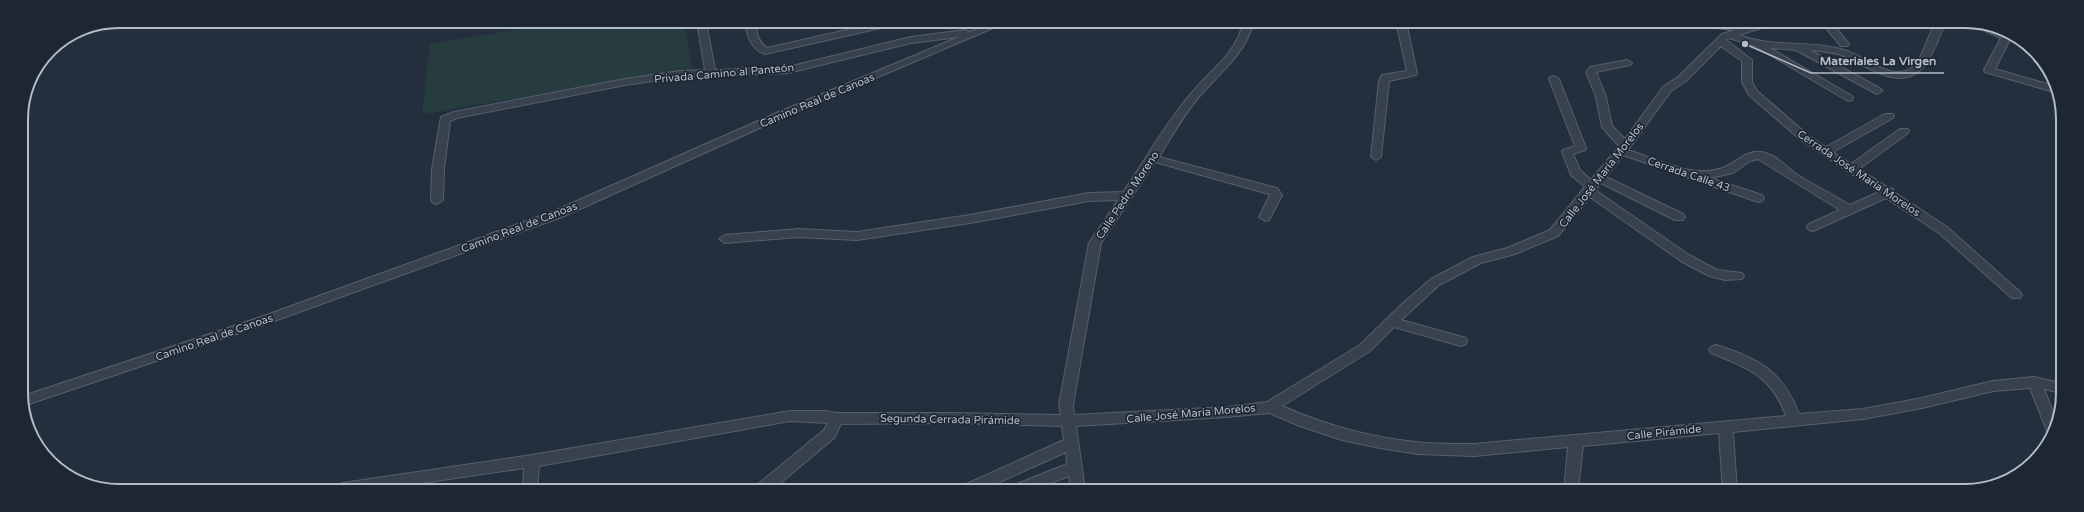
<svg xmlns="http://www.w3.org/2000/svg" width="2084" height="512" font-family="'Varela Round',sans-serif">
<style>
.green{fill:#263c3f}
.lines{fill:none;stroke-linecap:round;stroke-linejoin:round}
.minor-casing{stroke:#565f6c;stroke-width:2}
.minor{fill:#38414e;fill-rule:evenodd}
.labels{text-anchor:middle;stroke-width:3.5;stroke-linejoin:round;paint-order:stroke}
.street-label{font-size:11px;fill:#b4bcc9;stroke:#1d2633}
.rim{fill:none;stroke:#b4bcc9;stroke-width:2}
.leader{fill:none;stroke:#b4bcc9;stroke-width:1.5}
.callout-dot{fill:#b4bcc9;stroke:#1d2633;stroke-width:1.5}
.callout-label{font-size:12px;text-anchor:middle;font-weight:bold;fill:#b4bcc9;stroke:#1d2633;stroke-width:3.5;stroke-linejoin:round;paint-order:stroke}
</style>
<rect width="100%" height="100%" fill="#242f3e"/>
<!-- green -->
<path class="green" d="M 568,21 L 684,22 L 693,69 L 422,114 L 430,44 Z"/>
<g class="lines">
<!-- minor casing -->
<g class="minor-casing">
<g id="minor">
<path d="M 697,22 L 706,22 L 715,70 L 788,67 L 911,37 L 965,30 L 969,32 L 994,22 L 1007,22 L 782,118 L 562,217 L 266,324 L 23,406 L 23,396 L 258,318 L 554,211 L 774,114 L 959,37 L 911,43 L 788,73 L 680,77 L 625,85 L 457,118 L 450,121 L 444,169 L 443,200 L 437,204 L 433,203 L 431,200 L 432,169 L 441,117 L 454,112 L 625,79 L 680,71 L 705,70 Z"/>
<path d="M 747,22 L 759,22 L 756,25 C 756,34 759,42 767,48 L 882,22 L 899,22 L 894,25 L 765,54 C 753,51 744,33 747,22 Z"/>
<path d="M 1243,22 L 1253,22 C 1247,53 1217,75 1198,98 C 1183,116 1171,137 1159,157 L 1277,188 L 1282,195 L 1269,220 L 1265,221 L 1259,217 L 1270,195 L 1269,194 L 1155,162 L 1101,243 L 1073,405 L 1074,415 L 1227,407 L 1267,402 L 1360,345 L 1401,305 L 1431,279 L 1473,257 L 1507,248 L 1550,230 L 1585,187 L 1571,175 L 1562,152 L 1563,150 L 1575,146 L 1549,79 L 1550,77 L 1554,76 L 1559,79 L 1586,148 L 1585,150 L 1573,154 L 1580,170 L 1591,180 L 1619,146 L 1602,127 L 1596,97 L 1586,72 L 1590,67 L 1627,60 L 1632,63 L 1630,65 L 1596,72 L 1606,97 L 1612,126 L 1625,139 L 1663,87 L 1678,77 L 1722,34 L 1735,30 L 1698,26 L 1694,23 L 1721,23 L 1747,26 L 1759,23 L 1773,23 L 1771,25 L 1739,35 C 1772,48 1809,40 1844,50 C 1863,55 1885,77 1906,71 C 1926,64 1926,28 1938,25 L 1943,28 C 1938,41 1933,55 1924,66 C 1902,93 1869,67 1846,57 C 1835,52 1822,51 1810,50 L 1881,89 L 1882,91 L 1877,94 L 1796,50 L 1770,48 L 1852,96 L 1853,98 L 1852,100 L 1848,101 L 1755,46 L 1729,38 L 1726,40 L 1752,60 L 1752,82 L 1757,91 L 1809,136 L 1826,147 L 1885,114 L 1893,114 L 1894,116 L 1893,118 L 1833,152 L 1851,164 L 1900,129 L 1908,129 L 1909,131 L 1908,133 L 1859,169 L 1889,188 L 1893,189 L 1894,192 L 1947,227 L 2020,292 L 2022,295 L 2020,298 L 2012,298 L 1939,233 L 1886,198 L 1813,231 L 1809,230 L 1807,227 L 1809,224 L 1840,210 L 1758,159 L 1750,161 L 1733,173 L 1710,178 L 1762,195 L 1764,198 L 1762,201 L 1758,202 L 1623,155 L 1606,177 L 1683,214 L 1685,217 L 1683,220 L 1675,220 L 1601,183 L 1595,190 L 1689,255 L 1717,270 L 1742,273 L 1744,276 L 1742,279 L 1725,280 L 1709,276 L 1681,261 L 1590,197 L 1558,236 L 1515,254 L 1481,263 L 1439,285 L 1401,320 L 1466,338 L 1467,341 L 1466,344 L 1461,346 L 1394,327 L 1370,351 L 1282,406 C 1327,426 1376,439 1425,443 C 1441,444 1458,444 1474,444 L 1786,416 C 1772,376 1748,368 1711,353 L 1709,350 L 1711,347 L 1716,345 C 1758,358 1783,371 1799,414 L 1863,409 L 1922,398 L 1993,381 L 2034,377 L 2061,383 L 2061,393 L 2044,389 L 2057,422 L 2052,436 L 2047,431 L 2030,388 L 1993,391 L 1922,408 L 1863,419 L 1733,432 L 1737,491 L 1723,491 L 1719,433 L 1583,446 L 1578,490 L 1564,490 L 1568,447 L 1474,456 L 1418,454 L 1380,448 L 1342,440 L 1300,426 L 1269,413 L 1227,417 L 1076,426 L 1085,490 L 1071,490 L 1069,476 L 1033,490 L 1010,490 L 1012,486 L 1067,464 L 1066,452 L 982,490 L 960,490 L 962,486 L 1064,440 L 1062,426 L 951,423 L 841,424 L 834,438 L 772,490 L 754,490 L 756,486 L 824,430 L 828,423 L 790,421 L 539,466 L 537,489 L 523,489 L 524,468 L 382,489 L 336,489 L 338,485 L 343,483 L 532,455 L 790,411 L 827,411 L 835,413 L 951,413 L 1061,415 L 1059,405 L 1089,243 L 1118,200 L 1089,201 L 970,223 L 857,240 L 799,237 L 725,243 L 719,239 L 725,235 L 799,229 L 857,232 L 970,215 L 1089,193 L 1123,192 C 1145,161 1165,124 1190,95 C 1208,72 1238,53 1243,22 ZM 1721,46 L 1742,61 L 1742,82 L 1749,95 L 1801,140 L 1879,192 L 1850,205 C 1833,195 1816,186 1799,176 C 1787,168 1776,154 1761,152 C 1746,150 1737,162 1725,167 C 1694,180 1657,159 1628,150 L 1671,91 L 1686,81 Z"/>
<path d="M 1396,22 L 1406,22 L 1417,73 L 1416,75 L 1389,81 L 1381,157 L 1376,160 L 1371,157 L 1379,81 L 1382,75 L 1407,71 Z"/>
<path d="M 1822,23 L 1832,23 L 1849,44 L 1847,46 L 1841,46 Z"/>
<path d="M 1990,26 L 2011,37 L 1995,69 L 2054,86 L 2057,93 L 1985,72 L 1984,70 L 2001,38 L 1987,32 L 1985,30 Z"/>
</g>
</g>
<!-- minor -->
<use href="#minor" class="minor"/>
</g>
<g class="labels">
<!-- street labels -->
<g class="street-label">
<text transform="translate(724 73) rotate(-5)" y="4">Privada Camino al Panteón</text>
<text transform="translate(817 100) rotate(-23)" y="4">Camino Real de Canoas</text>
<text transform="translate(1859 173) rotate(34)" y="4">Cerrada José María Morelos</text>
<text transform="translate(1689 174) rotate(19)" y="4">Cerrada Calle 43</text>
<text transform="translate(1601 175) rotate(-52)" y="4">Calle José María Morelos</text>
<text transform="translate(1127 195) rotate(-56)" y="4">Calle Pedro Moreno</text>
<text transform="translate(519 227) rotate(-21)" y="4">Camino Real de Canoas</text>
<text transform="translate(214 337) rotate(-19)" y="4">Camino Real de Canoas</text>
<text transform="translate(1191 413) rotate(-5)" y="4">Calle José María Morelos</text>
<text transform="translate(950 419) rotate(1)" y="4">Segunda Cerrada Pirámide</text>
<text transform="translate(1664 432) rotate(-6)" y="4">Calle Pirámide</text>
</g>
</g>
<!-- crop -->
<path d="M0 0H2084V512H0ZM119 28H1965A91 91 0 0 1 2056 119V393A91 91 0 0 1 1965 484H119A91 91 0 0 1 28 393V119A91 91 0 0 1 119 28Z" fill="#1d2633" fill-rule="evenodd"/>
<path class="rim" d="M119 28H1965A91 91 0 0 1 2056 119V393A91 91 0 0 1 1965 484H119A91 91 0 0 1 28 393V119A91 91 0 0 1 119 28Z"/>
<!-- callouts -->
<path class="leader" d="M1745 44L1811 73H1944"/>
<circle class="callout-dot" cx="1745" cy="44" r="4"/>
<g class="callout-label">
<text x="1878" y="65">Materiales La Virgen</text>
</g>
</svg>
